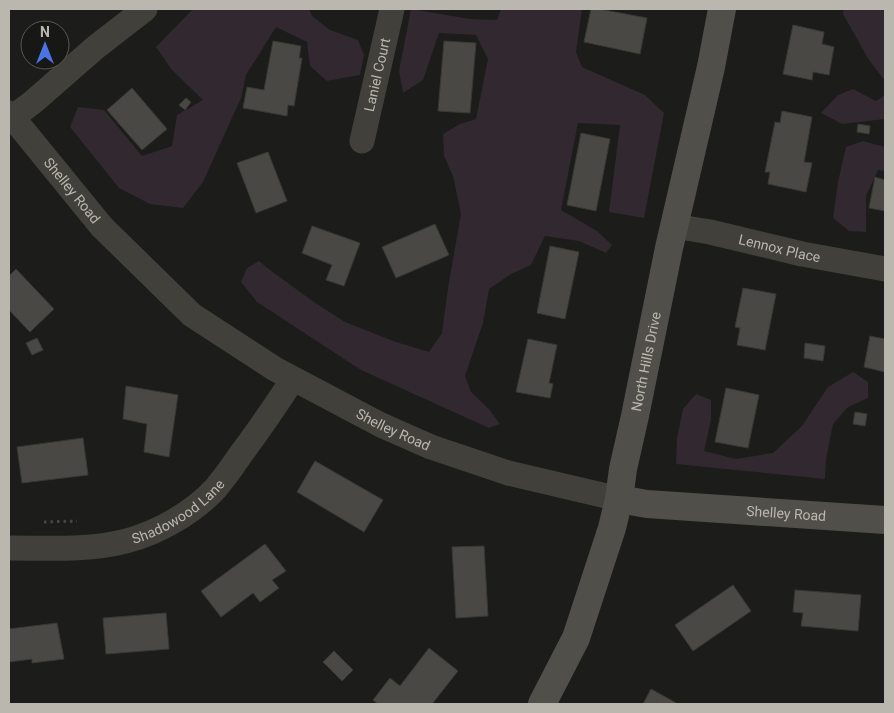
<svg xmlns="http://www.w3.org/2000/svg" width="894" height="713" font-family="Roboto,sans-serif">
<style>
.green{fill:#312830}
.building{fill:#494844;stroke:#383834}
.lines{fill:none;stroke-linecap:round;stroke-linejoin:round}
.path{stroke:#484641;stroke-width:3;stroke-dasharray:2.5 4;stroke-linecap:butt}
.street{stroke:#41403b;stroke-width:25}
.secondary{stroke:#514f4a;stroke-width:28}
.labels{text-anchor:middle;stroke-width:4;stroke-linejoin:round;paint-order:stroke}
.street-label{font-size:14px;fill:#bab7ae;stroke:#171715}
</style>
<rect width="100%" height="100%" fill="#1c1c1a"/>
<!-- green -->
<g class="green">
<path d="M 193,9 L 309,9 L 312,16 L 330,30 L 358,40 L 364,55 L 360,75 L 327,81 L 310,66 L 307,42 L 276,27 L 246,75 L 241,98 L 203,182 L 183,208 L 150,204 L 119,188 L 70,127 L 78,107 L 104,110 L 142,156 L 172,146 L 177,115 L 203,100 L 172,70 L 156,47 Z"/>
<path d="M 411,9 L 470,19 L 497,20 L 501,9 L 582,9 L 576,52 L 582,67 L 645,95 L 664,113 L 644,218 L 609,212 L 620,125 L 578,123 L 561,210 L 597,231 L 612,245 L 606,253 L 579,241 L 545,236 L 531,265 L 511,274 L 489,289 L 483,323 L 465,376 L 471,392 L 489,409 L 500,424 L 489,428 L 361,370 L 257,302 L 241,282 L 247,268 L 259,261 L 270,270 L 314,302 L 345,322 L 396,342 L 429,352 L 442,333 L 448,288 L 461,214 L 453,176 L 444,156 L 443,134 L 460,124 L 476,119 L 488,59 L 476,35 L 439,33 L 423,80 L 403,93 L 399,71 Z"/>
<path d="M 844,9 L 885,9 L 885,81 L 869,60 L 843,14 Z"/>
<path d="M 853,89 L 876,101 L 885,95 L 885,119 L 842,124 L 821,113 L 838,95 Z"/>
<path d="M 863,141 L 885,147 L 885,171 L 878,170 L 866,196 L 866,232 L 849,231 L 833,218 L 838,182 L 846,147 Z"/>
<path d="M 853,372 L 868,382 L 868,398 L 848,407 L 833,424 L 826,459 L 825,479 L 676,464 L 677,438 L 683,409 L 696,394 L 711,400 L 711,420 L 704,451 L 736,459 L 773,453 L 802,426 L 828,387 Z"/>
</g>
<!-- building -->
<g class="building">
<path d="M 591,9 L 599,9 L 647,18 L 640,54 L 584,42 Z"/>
<path d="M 793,25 L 824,32 L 822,44 L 834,47 L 829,75 L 813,72 L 812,80 L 783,74 Z"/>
<path d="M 273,41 L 301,46 L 299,58 L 302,58 L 294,106 L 288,105 L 287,116 L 243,108 L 247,87 L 264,90 Z"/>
<path d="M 444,41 L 476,43 L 470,113 L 438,111 Z"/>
<path d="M 132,88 L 167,129 L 142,150 L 107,110 Z"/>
<path d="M 186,98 L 191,102 L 185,110 L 179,105 Z"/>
<path d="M 782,111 L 812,117 L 804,162 L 812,163 L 806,192 L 768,184 L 770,172 L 765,172 L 775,122 L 780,123 Z"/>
<path d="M 858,124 L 870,126 L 869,134 L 857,132 Z"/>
<path d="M 581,133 L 610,139 L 596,211 L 567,205 Z"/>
<path d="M 268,152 L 287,201 L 256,213 L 237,163 Z"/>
<path d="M 875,177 L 885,180 L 885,211 L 869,208 Z"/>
<path d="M 435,224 L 449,255 L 396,278 L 382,247 Z"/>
<path d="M 312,226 L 360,243 L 344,286 L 326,280 L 332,265 L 302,253 Z"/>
<path d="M 550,246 L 579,252 L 565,319 L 537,313 Z"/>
<path d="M 16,269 L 54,309 L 30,332 L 9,310 L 9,276 Z"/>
<path d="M 743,288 L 776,294 L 765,350 L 737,345 L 740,328 L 735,327 Z"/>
<path d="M 870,336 L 885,339 L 885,372 L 864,367 Z"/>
<path d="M 37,338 L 43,350 L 32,355 L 26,343 Z"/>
<path d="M 528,339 L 557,345 L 549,383 L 553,384 L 550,398 L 516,392 Z"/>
<path d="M 805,343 L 825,346 L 823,361 L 804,358 Z"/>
<path d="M 126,386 L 178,395 L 169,457 L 144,452 L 147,424 L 123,419 Z"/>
<path d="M 726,388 L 759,395 L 748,448 L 715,442 Z"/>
<path d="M 855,412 L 867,414 L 865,426 L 853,424 Z"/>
<path d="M 83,438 L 88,475 L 22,483 L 17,447 Z"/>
<path d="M 315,461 L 383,500 L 364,532 L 297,492 Z"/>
<path d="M 265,544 L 286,571 L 272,580 L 279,588 L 260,602 L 253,593 L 221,617 L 201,591 Z"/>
<path d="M 484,546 L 488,616 L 456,618 L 452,547 Z"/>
<path d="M 733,585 L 751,611 L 693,651 L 675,625 Z"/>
<path d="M 795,590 L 861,595 L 858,631 L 801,626 L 803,613 L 793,612 Z"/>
<path d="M 166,613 L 169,649 L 106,654 L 103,618 Z"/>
<path d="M 57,623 L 64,659 L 32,663 L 32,659 L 9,662 L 9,629 Z"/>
<path d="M 429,648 L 458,671 L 432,704 L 378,704 L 373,700 L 390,678 L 400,686 Z"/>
<path d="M 334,651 L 353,670 L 342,681 L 323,662 Z"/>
<path d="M 651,689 L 678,704 L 643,704 Z"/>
</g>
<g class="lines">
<!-- path -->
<path class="path" d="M 44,522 L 77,521"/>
<!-- street -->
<g class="street">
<path id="s1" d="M 9,113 L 102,227 L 192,315 L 275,369 L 381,425 L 431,447 L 508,473 L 619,499"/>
<path d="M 12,118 L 33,102 L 96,47 L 145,9"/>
<path id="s2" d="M 362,141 L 392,9"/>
<path id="s3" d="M 674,226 L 710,232 L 802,254 L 885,269"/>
<path id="s4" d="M 9,548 C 47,548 88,551 126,541 C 158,533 194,512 216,488 C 225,477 233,466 241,454 C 259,430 276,405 293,379"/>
</g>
<!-- secondary -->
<g class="secondary">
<path id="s5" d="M 619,499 L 647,504 L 885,520"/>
<path id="s6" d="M 542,704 L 576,638 L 612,528 L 619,499 L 623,469 L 635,416 L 669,248 L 711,67 L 722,9"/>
</g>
</g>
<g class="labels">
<!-- street labels -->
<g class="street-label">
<text dy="5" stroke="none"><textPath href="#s2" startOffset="68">Laniel Court</textPath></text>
<text dy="5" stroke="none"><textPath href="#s1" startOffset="100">Shelley Road</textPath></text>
<text dy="5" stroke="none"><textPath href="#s3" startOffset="108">Lennox Place</textPath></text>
<text dy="5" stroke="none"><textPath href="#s6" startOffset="360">North Hills Drive</textPath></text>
<text dy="5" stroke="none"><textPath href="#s1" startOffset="505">Shelley Road</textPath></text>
<text dy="5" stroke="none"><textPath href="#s4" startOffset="178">Shadowood Lane</textPath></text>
<text dy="5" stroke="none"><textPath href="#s5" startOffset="168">Shelley Road</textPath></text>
</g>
</g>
<!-- border -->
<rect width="894" height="713" fill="none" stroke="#bab7ae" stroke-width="20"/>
<!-- north arrow -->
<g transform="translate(45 45)"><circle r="24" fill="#171715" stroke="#585752"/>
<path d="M0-4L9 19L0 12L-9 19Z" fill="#4a74e4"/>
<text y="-8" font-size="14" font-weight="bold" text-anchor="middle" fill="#bab7ae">N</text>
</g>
</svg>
